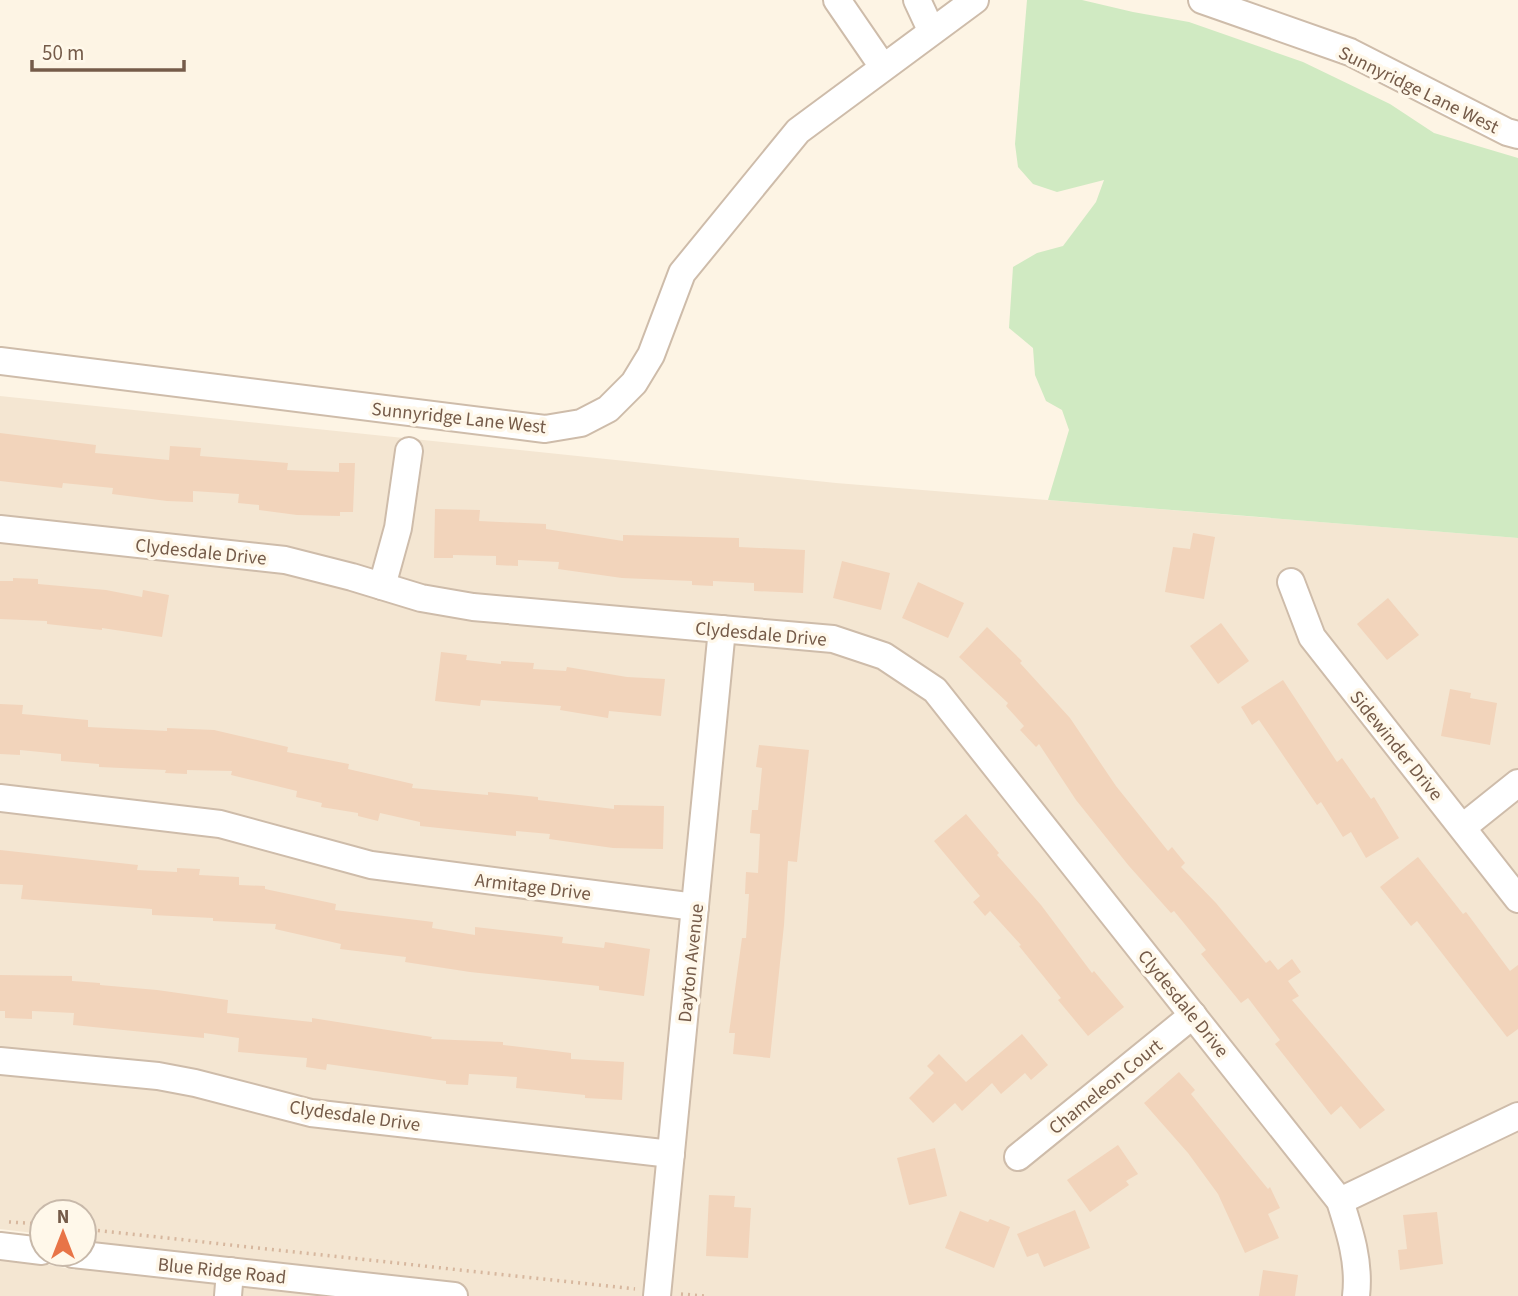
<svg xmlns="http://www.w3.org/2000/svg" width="1518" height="1296" font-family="'Source Sans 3',sans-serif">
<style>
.residential{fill:#f4e6d2}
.green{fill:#d0eac2}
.building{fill:#f2d4bb}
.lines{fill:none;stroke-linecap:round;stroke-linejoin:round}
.minor-casing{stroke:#cebcaa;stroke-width:30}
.path{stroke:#d7b79e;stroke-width:3.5;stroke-dasharray:2 5;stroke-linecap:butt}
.minor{stroke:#fff;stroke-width:26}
.labels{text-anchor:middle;stroke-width:7;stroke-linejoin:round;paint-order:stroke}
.street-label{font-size:19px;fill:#755b49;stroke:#fff8ea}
</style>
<rect width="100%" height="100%" fill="#fdf4e4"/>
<!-- residential -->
<path class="residential" d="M 0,396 L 836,483 L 1518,538 L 1518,1296 L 0,1296 L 0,1257 L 10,1257 L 75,1270 L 77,1254 L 84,1254 L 84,1212 L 42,1212 L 42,1234 L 0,1229 Z"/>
<!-- green -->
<path class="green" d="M 1027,0 L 1082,0 L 1133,12 L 1189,22 L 1303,62 L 1390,104 L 1434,133 L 1518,158 L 1518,538 L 1048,500 L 1069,430 L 1062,410 L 1046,401 L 1035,375 L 1033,348 L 1009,328 L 1013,267 L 1037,253 L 1063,246 L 1096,202 L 1104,180 L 1057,192 L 1033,184 L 1018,167 L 1015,144 Z"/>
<!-- building -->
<g class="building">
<path d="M 0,433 L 96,445 L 95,453 L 169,460 L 170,446 L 201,448 L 200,456 L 288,463 L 287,470 L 339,472 L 339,463 L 355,463 L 353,512 L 340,512 L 340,516 L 297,515 L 259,510 L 259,505 L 238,503 L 239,494 L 193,491 L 193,502 L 167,501 L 112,494 L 113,488 L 63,483 L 62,488 L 0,481 Z"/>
<path d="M 435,509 L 480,510 L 479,521 L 546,524 L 546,529 L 623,541 L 623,535 L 739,538 L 739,547 L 805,550 L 803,593 L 754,591 L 754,583 L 713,581 L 713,586 L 692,585 L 692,581 L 622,578 L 558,569 L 559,562 L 518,560 L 518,566 L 496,565 L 496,556 L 453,555 L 453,558 L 434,558 Z"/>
<path d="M 1193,533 L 1215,537 L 1204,599 L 1165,592 L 1173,547 L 1190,549 Z"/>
<path d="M 842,561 L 890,573 L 881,610 L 833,598 Z"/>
<path d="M 13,578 L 38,579 L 38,584 L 106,590 L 142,597 L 143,590 L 169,595 L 162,637 L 102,628 L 102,630 L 47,624 L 47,621 L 0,619 L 0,581 L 13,581 Z"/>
<path d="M 918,582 L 964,603 L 948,638 L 902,618 Z"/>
<path d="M 1388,598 L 1419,635 L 1387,660 L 1357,624 Z"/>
<path d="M 1221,623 L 1249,661 L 1218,684 L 1190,646 Z"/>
<path d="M 987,627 L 1022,661 L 1020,663 L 1070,718 L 1116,786 L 1168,851 L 1172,847 L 1185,863 L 1181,867 L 1216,903 L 1266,963 L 1270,960 L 1278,970 L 1292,959 L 1301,972 L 1288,981 L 1299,996 L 1292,1000 L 1385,1110 L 1360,1129 L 1341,1106 L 1331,1115 L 1275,1044 L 1280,1040 L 1248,998 L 1241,1003 L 1201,954 L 1206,950 L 1174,911 L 1171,913 L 1129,866 L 1076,800 L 1039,744 L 1036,747 L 1020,730 L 1024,726 L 1006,706 L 1008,703 L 959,657 Z"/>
<path d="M 441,652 L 467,655 L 466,660 L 501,664 L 501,661 L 534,663 L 533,669 L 566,671 L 567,667 L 627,677 L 665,679 L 661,716 L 609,711 L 608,718 L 560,710 L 561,706 L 481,700 L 480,706 L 435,701 Z"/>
<path d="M 1283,680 L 1337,762 L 1342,758 L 1371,799 L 1374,797 L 1399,838 L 1366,858 L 1351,832 L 1343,837 L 1321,802 L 1317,805 L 1259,720 L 1252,725 L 1241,707 Z"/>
<path d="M 1450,689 L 1471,693 L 1470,698 L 1497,703 L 1490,745 L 1441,736 Z"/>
<path d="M 0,704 L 23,705 L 22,714 L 88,720 L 88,727 L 167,731 L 167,728 L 214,730 L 288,747 L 287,752 L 349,764 L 348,769 L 413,784 L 412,788 L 488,795 L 488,792 L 538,797 L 538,800 L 614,809 L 614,805 L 664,806 L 663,849 L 613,848 L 549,839 L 550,834 L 516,831 L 516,836 L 420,826 L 420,822 L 380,813 L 378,821 L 358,816 L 358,813 L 321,807 L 322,803 L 296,797 L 297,791 L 231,775 L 232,771 L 187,770 L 187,774 L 165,773 L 166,770 L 99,767 L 99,764 L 61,761 L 61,754 L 20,750 L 20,755 L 0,754 Z"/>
<path d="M 759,745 L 809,750 L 797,862 L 788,861 L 784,925 L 770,1058 L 733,1054 L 735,1033 L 729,1033 L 742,938 L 746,938 L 749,894 L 745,894 L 746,872 L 758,873 L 760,834 L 750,833 L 752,810 L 758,810 L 762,768 L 756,767 Z"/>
<path d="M 966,814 L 999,853 L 997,855 L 1041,905 L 1092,973 L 1094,971 L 1124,1007 L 1088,1036 L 1058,1000 L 1061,998 L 1019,946 L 1021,945 L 990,911 L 985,916 L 973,902 L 980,896 L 934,841 Z"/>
<path d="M 0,850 L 138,865 L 137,870 L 177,872 L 177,868 L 200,869 L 199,875 L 239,877 L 239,885 L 265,886 L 265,889 L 336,904 L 335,910 L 433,922 L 432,928 L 475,935 L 475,927 L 563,937 L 562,943 L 604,948 L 605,942 L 650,949 L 644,996 L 599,990 L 599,986 L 470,972 L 405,962 L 406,957 L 340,949 L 341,944 L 275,929 L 276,924 L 213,921 L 213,918 L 152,915 L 152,909 L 21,899 L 23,885 L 0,884 Z"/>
<path d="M 1418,857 L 1463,914 L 1466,912 L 1510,971 L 1518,965 L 1518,1029 L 1507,1037 L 1417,921 L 1411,926 L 1380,887 Z"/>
<path d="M 0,975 L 72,976 L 72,981 L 100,983 L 100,985 L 157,990 L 228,1000 L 227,1013 L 312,1022 L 312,1018 L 432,1037 L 431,1039 L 503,1042 L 503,1045 L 571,1053 L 571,1059 L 624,1062 L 622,1100 L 585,1098 L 585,1095 L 516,1088 L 517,1077 L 469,1074 L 468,1085 L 446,1084 L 446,1081 L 327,1064 L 326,1070 L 306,1067 L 307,1058 L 238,1052 L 239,1038 L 204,1033 L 204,1038 L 73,1025 L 74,1013 L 32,1011 L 32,1019 L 5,1018 L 5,1011 L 0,1011 Z"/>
<path d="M 1022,1034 L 1048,1065 L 1031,1080 L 1025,1073 L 1001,1094 L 992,1083 L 962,1111 L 955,1103 L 933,1123 L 909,1098 L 934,1073 L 927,1066 L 939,1054 L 966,1082 Z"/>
<path d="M 1179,1072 L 1195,1090 L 1191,1094 L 1268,1189 L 1270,1187 L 1280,1208 L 1268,1214 L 1279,1238 L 1245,1253 L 1218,1194 L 1188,1153 L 1144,1103 Z"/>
<path d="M 1118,1145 L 1138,1174 L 1126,1181 L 1129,1185 L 1090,1212 L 1067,1180 Z"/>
<path d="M 935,1148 L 947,1196 L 909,1205 L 897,1158 Z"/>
<path d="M 709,1195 L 735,1196 L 734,1207 L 751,1208 L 748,1258 L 706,1256 Z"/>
<path d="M 1075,1210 L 1090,1248 L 1044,1267 L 1038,1253 L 1027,1257 L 1017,1234 Z"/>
<path d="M 960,1211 L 988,1222 L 990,1219 L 1010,1227 L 994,1268 L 945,1248 Z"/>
<path d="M 1437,1212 L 1443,1264 L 1400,1270 L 1398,1250 L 1407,1249 L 1403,1215 Z"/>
<path d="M 1263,1270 L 1298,1275 L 1295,1296 L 1259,1296 Z"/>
</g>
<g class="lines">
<!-- minor casing -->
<g class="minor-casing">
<g id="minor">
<path d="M 837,0 L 883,67"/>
<path d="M 917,0 L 931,30"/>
<path d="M 1202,0 L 1350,52 L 1507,132 L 1518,135"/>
<path d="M 0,361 L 545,429 L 581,423 L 608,409 L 634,383 L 651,355 L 682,273 L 798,131 L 975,0"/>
<path d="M 0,529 L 285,560 L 352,577 L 421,598 L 473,607 L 833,639 L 884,656 L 935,690 L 1340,1201 C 1350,1232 1360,1263 1356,1296"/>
<path d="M 1291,582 L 1312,637 L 1518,899"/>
<path d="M 382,586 L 398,528 L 409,451"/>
<path d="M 0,798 L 220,824 L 371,865 L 695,907"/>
<path d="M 1463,827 L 1518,783"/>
<path d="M 0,1061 L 158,1076 L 195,1083 L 311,1113 L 671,1154"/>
<path d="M 1018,1157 L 1193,1015"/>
<path d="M 1340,1201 L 1518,1116"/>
<path d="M 0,1246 L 42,1251"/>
<path d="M 73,1254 L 454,1296"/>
<path d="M 228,1296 L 230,1271"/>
<path d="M 657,1296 L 722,629"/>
</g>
</g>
<!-- path -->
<g class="path">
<path d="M 9,1222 L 42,1224"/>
<path d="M 84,1229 L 635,1289"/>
<path d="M 681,1294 L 704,1296"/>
</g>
<!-- minor -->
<use href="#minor" class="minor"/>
</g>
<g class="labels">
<!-- street labels -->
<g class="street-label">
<text transform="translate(1419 89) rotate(26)" y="7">Sunnyridge Lane West</text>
<text transform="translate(459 417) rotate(6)" y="7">Sunnyridge Lane West</text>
<text transform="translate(201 551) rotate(6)" y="7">Clydesdale Drive</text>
<text transform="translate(761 633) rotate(5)" y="7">Clydesdale Drive</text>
<text transform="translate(1397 745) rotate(51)" y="7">Sidewinder Drive</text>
<text transform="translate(533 886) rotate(7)" y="7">Armitage Drive</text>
<text transform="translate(690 963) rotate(-84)" y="7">Dayton Avenue</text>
<text transform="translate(1184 1003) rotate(51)" y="7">Clydesdale Drive</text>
<text transform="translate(1105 1086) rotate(-39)" y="7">Chameleon Court</text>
<text transform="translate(355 1115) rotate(8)" y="7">Clydesdale Drive</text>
<text transform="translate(222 1270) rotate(6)" y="7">Blue Ridge Road</text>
</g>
</g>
<!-- north arrow -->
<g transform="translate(63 1233)"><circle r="33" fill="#fff8ea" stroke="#c8b9aa" stroke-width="2"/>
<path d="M0-5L12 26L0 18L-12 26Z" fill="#e87447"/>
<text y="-10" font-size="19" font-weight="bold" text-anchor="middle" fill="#755b49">N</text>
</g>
<!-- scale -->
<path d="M32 60v10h152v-10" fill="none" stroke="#755b49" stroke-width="3.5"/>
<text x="42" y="60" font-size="21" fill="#755b49" stroke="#fff8ea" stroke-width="5" paint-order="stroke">50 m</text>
</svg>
